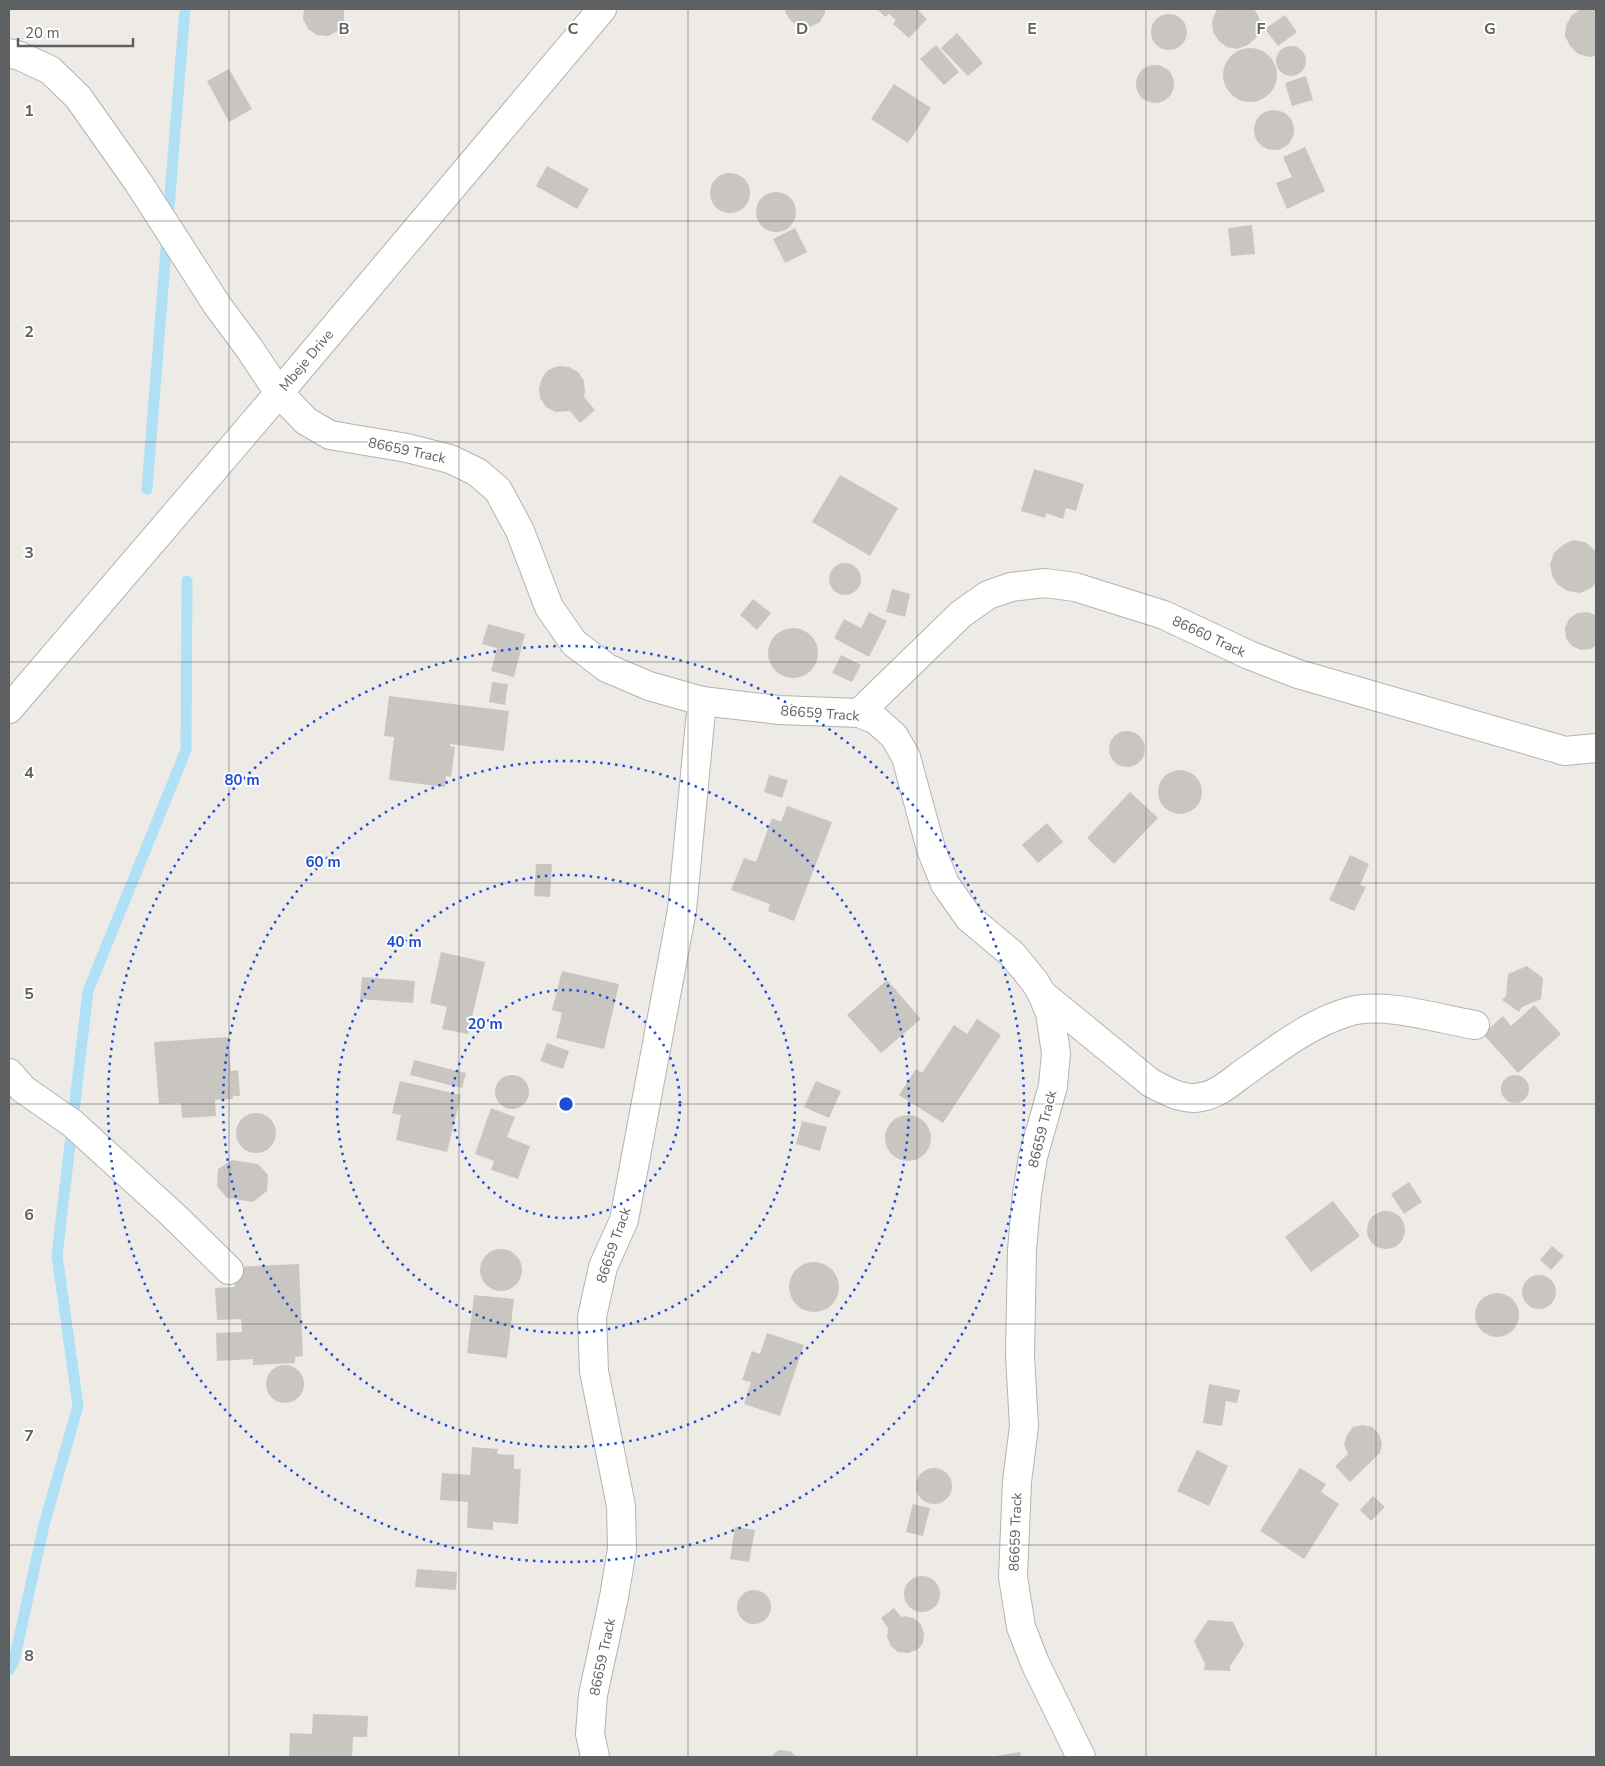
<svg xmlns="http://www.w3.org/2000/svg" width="1605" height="1766" font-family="'Nunito Sans',sans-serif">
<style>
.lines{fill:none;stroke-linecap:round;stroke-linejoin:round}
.stream{stroke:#afe0f5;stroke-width:11}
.building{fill:#c9c6c2}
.minor-casing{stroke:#b1b3b6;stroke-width:30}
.tertiary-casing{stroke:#b1b3b6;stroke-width:30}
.minor{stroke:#fff;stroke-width:28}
.tertiary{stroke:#fff;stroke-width:28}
.grid{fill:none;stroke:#5d6164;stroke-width:1;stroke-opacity:0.55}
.ring{fill:none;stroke:#1d4ed8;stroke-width:2.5;stroke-dasharray:2.5 5}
.labels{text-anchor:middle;stroke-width:4;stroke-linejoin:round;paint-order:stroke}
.street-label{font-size:14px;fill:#5d6164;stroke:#fff}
.grid-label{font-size:16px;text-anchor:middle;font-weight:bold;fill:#5d6164;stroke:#fff;stroke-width:4;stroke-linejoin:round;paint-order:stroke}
.centre{fill:#1d4ed8;stroke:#fff;stroke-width:2.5}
.ring-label{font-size:15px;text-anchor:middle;font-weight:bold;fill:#1d4ed8;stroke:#fff;stroke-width:4;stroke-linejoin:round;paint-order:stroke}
</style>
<rect width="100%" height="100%" fill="#eeebe6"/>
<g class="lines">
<!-- stream -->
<g class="stream">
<path d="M 168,219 L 185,9"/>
<path d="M 147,489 L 167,237"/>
<path d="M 9,1670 L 14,1661 L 44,1525 L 78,1406 L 57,1255 L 88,991 L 186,750 L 187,581"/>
</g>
</g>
<!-- building -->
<g class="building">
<path d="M 304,9 L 344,9 L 344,21 L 338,31 L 328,36 L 317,35 L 308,29 L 303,19 Z"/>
<path d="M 786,9 L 825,9 L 825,13 L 820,22 L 810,27 L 799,27 L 791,21 L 785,12 Z"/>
<path d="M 877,9 L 917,9 L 927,19 L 909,38 L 893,24 L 896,20 L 889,14 L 885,17 Z"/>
<path d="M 1219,9 L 1254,9 L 1259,17 L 1260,28 L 1256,38 L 1248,45 L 1237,49 L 1227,47 L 1219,41 L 1213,32 L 1212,21 L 1216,11 Z"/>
<path d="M 1581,9 L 1596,9 L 1596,56 L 1589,57 L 1578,54 L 1570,46 L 1565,36 L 1566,25 L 1572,15 Z"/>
<circle cx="1169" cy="32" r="18"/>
<path d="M 1285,15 L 1297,32 L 1278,46 L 1265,29 Z"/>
<path d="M 957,33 L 983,63 L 968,76 L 941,48 Z"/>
<path d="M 936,45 L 959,72 L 944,85 L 920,59 Z"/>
<circle cx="1291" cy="61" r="15"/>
<circle cx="1250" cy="75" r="27"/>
<circle cx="1155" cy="84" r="19"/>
<path d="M 229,69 L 252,109 L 229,122 L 207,81 Z"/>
<path d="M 1306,76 L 1313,100 L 1292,106 L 1285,83 Z"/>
<path d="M 894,84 L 931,108 L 908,143 L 871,119 Z"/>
<circle cx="1274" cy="130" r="20"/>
<path d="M 1305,147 L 1325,191 L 1287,209 L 1276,183 L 1292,177 L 1283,157 Z"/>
<path d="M 547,166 L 589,189 L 577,209 L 536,186 Z"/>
<circle cx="730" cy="193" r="20"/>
<circle cx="776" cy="212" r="20"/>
<path d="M 1252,225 L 1255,254 L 1231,256 L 1228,228 Z"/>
<path d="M 795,228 L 807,252 L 785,263 L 773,239 Z"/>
<path d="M 558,366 L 569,367 L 578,372 L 584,381 L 585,391 L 584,397 L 595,410 L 580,423 L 570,411 L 556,412 L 546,407 L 540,398 L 539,388 L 542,378 L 548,370 Z"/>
<path d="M 1034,469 L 1084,484 L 1076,511 L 1066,508 L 1063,519 L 1046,513 L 1045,518 L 1021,511 Z"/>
<path d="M 840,475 L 898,508 L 870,556 L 812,522 Z"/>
<path d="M 1573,540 L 1585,542 L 1596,551 L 1596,583 L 1591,588 L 1580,593 L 1568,591 L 1558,585 L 1552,576 L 1550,564 L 1554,553 L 1563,545 Z"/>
<circle cx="845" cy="579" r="16"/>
<path d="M 892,589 L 910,594 L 905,617 L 886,612 Z"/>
<path d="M 753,599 L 771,613 L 757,630 L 740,615 Z"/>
<path d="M 869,612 L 887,621 L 869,657 L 834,638 L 844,619 L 861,628 Z"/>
<path d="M 1587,612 L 1596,615 L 1596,645 L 1591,649 L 1581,650 L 1572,646 L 1566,638 L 1565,628 L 1569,619 L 1577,613 Z"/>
<path d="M 488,624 L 525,634 L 514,677 L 491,671 L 497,648 L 482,644 Z"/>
<circle cx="793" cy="653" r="25"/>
<path d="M 841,655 L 861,665 L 852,682 L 832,673 Z"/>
<path d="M 492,682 L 508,684 L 505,705 L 489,702 Z"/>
<path d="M 389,696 L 509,711 L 504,751 L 450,744 L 450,746 L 455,747 L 451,777 L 446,776 L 445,787 L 389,780 L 394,737 L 384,736 Z"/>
<circle cx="1127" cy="749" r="18"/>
<circle cx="1180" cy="792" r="22"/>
<path d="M 769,775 L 788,780 L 782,798 L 764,792 Z"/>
<path d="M 1130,792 L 1158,818 L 1114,864 L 1087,838 Z"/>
<path d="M 787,806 L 832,822 L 794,921 L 768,911 L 770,904 L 731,890 L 744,858 L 756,862 L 772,818 L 781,822 Z"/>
<path d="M 1047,823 L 1063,842 L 1038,863 L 1022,845 Z"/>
<path d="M 1350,855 L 1369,864 L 1360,885 L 1366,887 L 1354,911 L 1329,900 Z"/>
<path d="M 536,864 L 552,864 L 550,897 L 534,896 Z"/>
<path d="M 441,952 L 485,962 L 468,1034 L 442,1029 L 447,1007 L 430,1003 Z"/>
<path d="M 1527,966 L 1543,978 L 1541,999 L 1522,1007 L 1519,1012 L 1502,1000 L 1506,996 L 1508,974 Z"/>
<path d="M 562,971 L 619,984 L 604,1049 L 556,1038 L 562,1013 L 552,1010 Z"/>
<path d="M 362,977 L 415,981 L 413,1003 L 360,999 Z"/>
<path d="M 887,980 L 921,1019 L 881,1053 L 847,1015 Z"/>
<path d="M 1534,1005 L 1561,1034 L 1518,1073 L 1483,1034 L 1503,1016 L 1511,1026 Z"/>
<path d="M 977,1019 L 1001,1035 L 943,1123 L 899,1095 L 916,1069 L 922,1073 L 954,1025 L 967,1034 Z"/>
<path d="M 228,1037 L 231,1071 L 238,1070 L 240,1096 L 233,1096 L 233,1099 L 215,1100 L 216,1116 L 182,1118 L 181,1103 L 159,1104 L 154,1042 Z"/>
<path d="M 547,1043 L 569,1051 L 563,1069 L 540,1061 Z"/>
<path d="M 414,1060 L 466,1073 L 462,1088 L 410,1075 Z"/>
<circle cx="1515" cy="1089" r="14"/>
<circle cx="512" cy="1092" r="17"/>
<path d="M 400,1081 L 461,1095 L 447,1152 L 396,1140 L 401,1115 L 392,1113 Z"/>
<path d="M 816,1081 L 841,1091 L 829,1118 L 804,1107 Z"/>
<path d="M 491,1108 L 515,1117 L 507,1137 L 530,1146 L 518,1179 L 491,1170 L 494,1161 L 475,1154 Z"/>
<circle cx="256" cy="1133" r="20"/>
<circle cx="908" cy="1138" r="23"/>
<path d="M 802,1121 L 827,1127 L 820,1151 L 796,1144 Z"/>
<path d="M 232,1160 L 258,1164 L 268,1175 L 267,1191 L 253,1202 L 227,1198 L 217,1186 L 218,1169 Z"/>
<path d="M 1409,1182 L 1422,1202 L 1404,1214 L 1391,1194 Z"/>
<path d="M 1333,1201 L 1360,1236 L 1311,1272 L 1285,1237 Z"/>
<circle cx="1386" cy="1230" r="19"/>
<path d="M 1552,1246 L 1564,1256 L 1551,1270 L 1540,1260 Z"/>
<circle cx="501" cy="1270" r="21"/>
<circle cx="814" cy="1287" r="25"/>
<path d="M 299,1264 L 303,1356 L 295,1357 L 295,1363 L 253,1365 L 253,1359 L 217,1361 L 216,1333 L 242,1332 L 241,1319 L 217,1320 L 215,1288 L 235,1287 L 234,1267 Z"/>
<circle cx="1539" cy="1292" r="17"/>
<circle cx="1497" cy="1315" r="22"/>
<path d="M 474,1295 L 514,1299 L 507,1358 L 467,1353 Z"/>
<path d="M 767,1333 L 804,1345 L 780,1416 L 744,1404 L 751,1382 L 742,1380 L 752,1351 L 760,1354 Z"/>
<circle cx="285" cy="1384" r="19"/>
<path d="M 1209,1384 L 1240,1390 L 1237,1403 L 1226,1401 L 1222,1426 L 1203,1423 Z"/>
<path d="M 1363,1425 L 1372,1427 L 1379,1434 L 1382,1443 L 1380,1453 L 1350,1482 L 1335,1466 L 1348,1454 L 1344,1444 L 1347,1435 L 1353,1427 Z"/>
<path d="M 472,1447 L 498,1449 L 497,1454 L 514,1455 L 514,1469 L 521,1469 L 518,1524 L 493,1522 L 493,1530 L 467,1528 L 468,1502 L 440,1500 L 442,1473 L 470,1475 Z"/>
<path d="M 1197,1450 L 1228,1466 L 1209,1506 L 1177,1491 Z"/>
<circle cx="934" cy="1486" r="18"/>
<path d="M 1300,1468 L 1326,1484 L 1321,1492 L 1339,1504 L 1304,1559 L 1260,1531 Z"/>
<path d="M 1373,1496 L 1385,1507 L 1371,1521 L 1360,1510 Z"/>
<path d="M 913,1504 L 930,1508 L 923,1536 L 906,1532 Z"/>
<path d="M 735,1527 L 755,1530 L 749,1562 L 730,1559 Z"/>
<path d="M 417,1569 L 457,1572 L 456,1590 L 415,1587 Z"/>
<circle cx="922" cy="1594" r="18"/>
<circle cx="754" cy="1607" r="17"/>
<path d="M 894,1608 L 902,1618 L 904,1616 L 913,1618 L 921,1624 L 924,1633 L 923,1643 L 917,1650 L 908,1653 L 898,1652 L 891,1646 L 887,1637 L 888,1628 L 881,1618 Z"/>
<path d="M 1208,1620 L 1233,1622 L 1244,1645 L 1230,1666 L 1230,1671 L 1204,1670 L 1205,1664 L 1194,1641 Z"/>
<path d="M 313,1714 L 368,1716 L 367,1737 L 353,1737 L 352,1757 L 289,1757 L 290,1733 L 312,1734 Z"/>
<path d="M 780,1750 L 790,1751 L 797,1757 L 771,1757 L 776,1752 Z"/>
<path d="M 1020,1752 L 1021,1757 L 996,1757 L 996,1756 Z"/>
</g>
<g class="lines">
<!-- minor casing -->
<g class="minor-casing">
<g id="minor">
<path d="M 9,53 L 20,56 L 50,70 L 78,97 L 138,182 L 217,305 L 249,348 L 279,393 L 306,421 L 330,435 L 407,448 L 450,459 L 477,472 L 498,490 L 520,531 L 549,607 L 574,643 L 607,668 L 649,686 L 702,701 L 779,710 L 859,713 L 876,720 L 894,736 L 906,757 L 931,849 L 945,884 L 969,918 L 1012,954 L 1035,982 L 1042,994 L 1050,1013 L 1056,1053 L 1053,1086 L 1033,1157 L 1027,1194 L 1022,1250 L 1020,1356 L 1024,1426 L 1017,1482 L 1013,1577 L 1021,1627 L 1035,1663 L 1081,1757"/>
<path d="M 859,713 L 961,614 L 988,595 L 1011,587 L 1045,583 L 1075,587 L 1164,615 L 1249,655 L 1298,674 L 1565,751 L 1596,748"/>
<path d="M 1042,994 L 1151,1083 C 1167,1091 1183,1101 1201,1097 C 1220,1094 1234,1079 1249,1069 C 1280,1047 1311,1023 1348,1012 C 1383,1001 1439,1019 1475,1025"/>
<path d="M 9,1073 L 23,1089 L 72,1123 L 173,1215 L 229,1270"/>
<path d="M 595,1757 L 590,1734 L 593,1695 L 614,1597 L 622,1549 L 621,1506 L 594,1371 L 592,1317 L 603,1267 L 624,1220 L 682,910 L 702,701"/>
</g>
</g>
<!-- tertiary casing -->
<g class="tertiary-casing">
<path id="tertiary" d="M 9,709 L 279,393 L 602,9"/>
</g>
<!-- minor -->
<use href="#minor" class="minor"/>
<!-- tertiary -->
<use href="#tertiary" class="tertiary"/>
</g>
<!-- grid -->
<path class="grid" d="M 229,9 L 229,1757M 459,9 L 459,1757M 688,9 L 688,1757M 917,9 L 917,1757M 1146,9 L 1146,1757M 1376,9 L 1376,1757M 9,221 L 1596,221M 9,442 L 1596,442M 9,662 L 1596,662M 9,883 L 1596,883M 9,1104 L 1596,1104M 9,1324 L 1596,1324M 9,1545 L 1596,1545"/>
<!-- distance rings -->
<g class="ring">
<circle cx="566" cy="1104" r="114"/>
<circle cx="566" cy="1104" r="229"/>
<circle cx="566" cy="1104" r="343"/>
<circle cx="566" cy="1104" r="458"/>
</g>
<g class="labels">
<!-- street labels -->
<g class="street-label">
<text transform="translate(306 360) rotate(-50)" y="5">Mbeje Drive</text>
<text transform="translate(407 450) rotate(12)" y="5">86659 Track</text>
<text transform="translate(1209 636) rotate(25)" y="5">86660 Track</text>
<text transform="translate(820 713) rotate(4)" y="5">86659 Track</text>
<text transform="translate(1042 1129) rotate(-76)" y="5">86659 Track</text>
<text transform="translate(613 1245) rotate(-71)" y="5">86659 Track</text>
<text transform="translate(1015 1532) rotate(-88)" y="5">86659 Track</text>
<text transform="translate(602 1657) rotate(-78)" y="5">86659 Track</text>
</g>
</g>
<g class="grid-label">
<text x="344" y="34">B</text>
<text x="573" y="34">C</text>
<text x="802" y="34">D</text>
<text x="1032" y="34">E</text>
<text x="1261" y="34">F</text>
<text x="1490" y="34">G</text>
<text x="29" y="116">1</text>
<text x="29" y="337">2</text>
<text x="29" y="558">3</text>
<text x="29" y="778">4</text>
<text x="29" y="999">5</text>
<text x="29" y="1220">6</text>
<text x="29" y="1441">7</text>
<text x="29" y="1661">8</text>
</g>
<circle cx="566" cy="1104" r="8" class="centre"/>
<g class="ring-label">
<text x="242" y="785">80 m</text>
<text x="323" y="867">60 m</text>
<text x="404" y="947">40 m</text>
<text x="485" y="1029">20 m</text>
</g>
<!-- border -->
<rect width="1605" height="1766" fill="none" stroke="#5d6164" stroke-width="20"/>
<!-- scale -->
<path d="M18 38v8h115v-8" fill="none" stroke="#5d6164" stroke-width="2.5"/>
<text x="25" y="38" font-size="15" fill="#5d6164" stroke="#ffffff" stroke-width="4" paint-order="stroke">20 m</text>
</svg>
